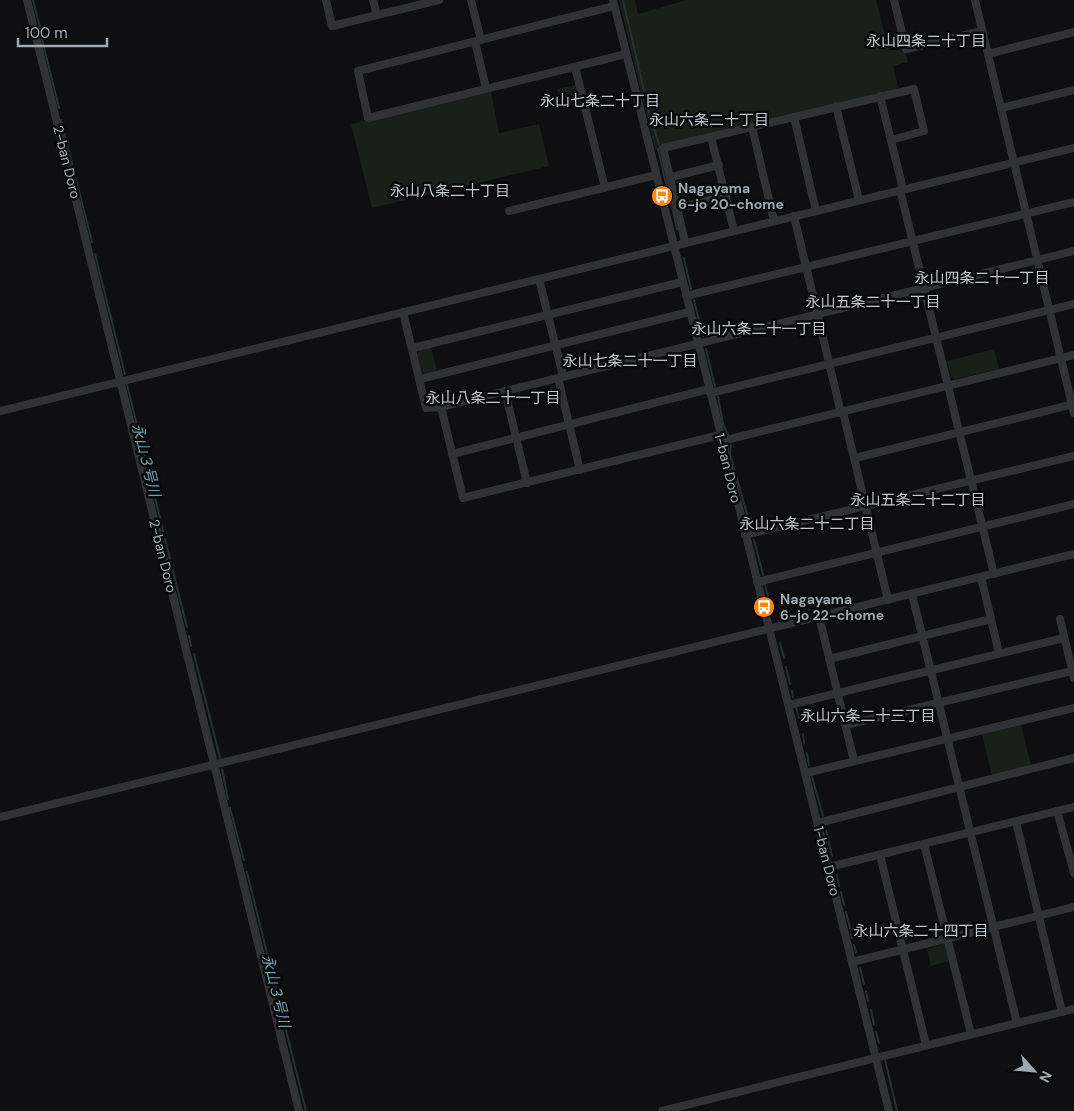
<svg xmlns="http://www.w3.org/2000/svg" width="1074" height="1111" font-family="'DM Sans','Noto Sans JP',sans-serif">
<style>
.green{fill:#192019}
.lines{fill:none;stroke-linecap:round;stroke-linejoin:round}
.stream{stroke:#253135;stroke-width:2}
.minor{stroke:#303236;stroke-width:8}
.labels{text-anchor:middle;stroke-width:5;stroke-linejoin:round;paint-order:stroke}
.street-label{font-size:14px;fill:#9fa9b3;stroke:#0a0a0b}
.poi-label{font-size:14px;font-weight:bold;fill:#9fa9b3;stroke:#0a0a0b;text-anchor:start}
.neighbourhood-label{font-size:15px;fill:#c0c7ce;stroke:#0a0a0b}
.water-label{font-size:15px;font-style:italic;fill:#729fb2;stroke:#0a0a0b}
</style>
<rect width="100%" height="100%" fill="#0f0f11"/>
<!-- green -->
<g class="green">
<path d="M 619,0 L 635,0 L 638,14 L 686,0 L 876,0 L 889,50 L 900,50 L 905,52 L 908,62 L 893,66 L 899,90 L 655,150 Z"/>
<path d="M 576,85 L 578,95 L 560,99 L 557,89 Z"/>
<path d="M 491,92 L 499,133 L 539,124 L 549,166 L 372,208 L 351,124 Z"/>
<path d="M 431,347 L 437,370 L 425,373 L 421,370 L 417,354 L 420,349 Z"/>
<path d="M 994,349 L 999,369 L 955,379 L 951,376 L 947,361 Z"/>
<path d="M 1021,725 L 1031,766 L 992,776 L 982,734 Z"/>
<path d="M 943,944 L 946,946 L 949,961 L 931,966 L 927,949 Z"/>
</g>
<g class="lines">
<!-- stream -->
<g class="stream">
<path d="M 33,0 L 40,27"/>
<path d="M 623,0 L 650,117 L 659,144"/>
<path d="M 42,39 L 59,108"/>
<path d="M 61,120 L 92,242"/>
<path d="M 658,149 L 667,188"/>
<path d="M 670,198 L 677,229"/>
<path d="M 95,254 L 125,374"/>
<path d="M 684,258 L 691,289"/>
<path d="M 694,300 L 703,336"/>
<path d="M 706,349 L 715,387"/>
<path d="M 127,385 L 164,534"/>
<path d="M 718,397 L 723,424 L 728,435"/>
<path d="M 731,445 L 730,454 L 751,528"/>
<path d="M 165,539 L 187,627"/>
<path d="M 754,540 L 763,575"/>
<path d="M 765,585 L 770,603"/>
<path d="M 189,636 L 191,646"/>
<path d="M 780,643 L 784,658"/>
<path d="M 194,654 L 220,758"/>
<path d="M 786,667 L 790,684"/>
<path d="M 792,691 L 793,697"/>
<path d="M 796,707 L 800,721"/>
<path d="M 803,734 L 804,743"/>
<path d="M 807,753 L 809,765"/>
<path d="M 222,769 L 228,799"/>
<path d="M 812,777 L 823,816"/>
<path d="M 230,808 L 244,860"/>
<path d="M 825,826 L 832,856"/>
<path d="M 247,872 L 306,1111"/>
<path d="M 837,875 L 839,886"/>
<path d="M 841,892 L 844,905"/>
<path d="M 846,912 L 850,928"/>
<path d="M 851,934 L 852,938"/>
<path d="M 854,945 L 856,952"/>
<path d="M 860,968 L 864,984"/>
<path d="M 866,991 L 868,1001"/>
<path d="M 871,1010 L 874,1025"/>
<path d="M 876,1032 L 879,1043"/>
<path d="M 885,1060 L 897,1111"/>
</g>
<!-- minor -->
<g class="minor">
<path d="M 27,0 L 299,1111"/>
<path d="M 326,0 L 332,26 L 439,0"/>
<path d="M 373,0 L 377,15"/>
<path d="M 471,0 L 481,40"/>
<path d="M 613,0 L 889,1111"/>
<path d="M 894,0 L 906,49 L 982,31"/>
<path d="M 975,0 L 1074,413"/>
<path d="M 614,6 L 358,71 L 368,118 L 626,54"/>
<path d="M 475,42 L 486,88"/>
<path d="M 988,54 L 1074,32"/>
<path d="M 575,67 L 605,188"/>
<path d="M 880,96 L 903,189"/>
<path d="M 836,106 L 859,200"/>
<path d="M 1001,108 L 1074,90"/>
<path d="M 794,117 L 816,211"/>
<path d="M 752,127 L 774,221"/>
<path d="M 711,137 L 734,231"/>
<path d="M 671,177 L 719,165"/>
<path d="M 900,190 L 994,574"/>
<path d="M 678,208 L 726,196"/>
<path d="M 509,211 L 656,175"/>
<path d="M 794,216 L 841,413"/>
<path d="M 685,242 L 663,148 L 914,89 L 924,131 L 891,140"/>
<path d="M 539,279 L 563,376"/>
<path d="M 686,296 L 1074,202"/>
<path d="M 403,312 L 426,408 L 441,407 L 1074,251"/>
<path d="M 413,348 L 682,282"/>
<path d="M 558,378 L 580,470"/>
<path d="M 420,379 L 689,312"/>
<path d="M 505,391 L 527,483"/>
<path d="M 710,393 L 1074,304"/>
<path d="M 441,407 L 463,498 L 720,435"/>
<path d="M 0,411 L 1074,148"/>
<path d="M 843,412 L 888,600"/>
<path d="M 722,441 L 1074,355"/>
<path d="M 452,454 L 709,389"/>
<path d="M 855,458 L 1074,404"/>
<path d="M 745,535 L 1074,456"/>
<path d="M 981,577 L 999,653"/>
<path d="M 757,582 L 1074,504"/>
<path d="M 912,594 L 1017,1023"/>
<path d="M 819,616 L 854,761"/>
<path d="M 1060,619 L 1074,678"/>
<path d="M 829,659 L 991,619"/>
<path d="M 789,705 L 1064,638"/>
<path d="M 846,725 L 1072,671"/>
<path d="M 806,773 L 1074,708"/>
<path d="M 1057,811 L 1074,873"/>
<path d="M 0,817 L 1074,554"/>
<path d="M 1016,822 L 1062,1012"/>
<path d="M 818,823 L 1074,758"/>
<path d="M 924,844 L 971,1034"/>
<path d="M 880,855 L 926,1045"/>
<path d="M 829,867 L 1074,807"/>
<path d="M 852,962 L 1074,907"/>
<path d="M 662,1111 L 1074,1009"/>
</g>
</g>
<!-- icons -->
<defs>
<g id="bus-disc" transform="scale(1.125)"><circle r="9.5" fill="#ff8719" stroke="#0a0a0b"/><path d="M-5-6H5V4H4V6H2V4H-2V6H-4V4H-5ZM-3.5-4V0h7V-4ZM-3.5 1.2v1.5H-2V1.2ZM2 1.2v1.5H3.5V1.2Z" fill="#fff"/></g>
</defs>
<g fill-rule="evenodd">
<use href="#bus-disc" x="662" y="196"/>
<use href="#bus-disc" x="764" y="607"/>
</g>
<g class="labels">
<!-- street labels -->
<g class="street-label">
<text transform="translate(67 162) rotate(76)" y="5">2-ban Doro</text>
<text transform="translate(728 468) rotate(76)" y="5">1-ban Doro</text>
<text transform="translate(163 556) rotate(76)" y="5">2-ban Doro</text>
<text transform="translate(827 861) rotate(76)" y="5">1-ban Doro</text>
</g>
<!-- poi labels -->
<g class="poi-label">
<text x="678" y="193">Nagayama<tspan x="678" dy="16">6-jo 20-chome</tspan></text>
<text x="780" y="604">Nagayama<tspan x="780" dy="16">6-jo 22-chome</tspan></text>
</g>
<!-- neighbourhood labels -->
<g class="neighbourhood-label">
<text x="926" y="46">永山四条二十丁目</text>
<text x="600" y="106">永山七条二十丁目</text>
<text x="709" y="125">永山六条二十丁目</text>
<text x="450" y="196">永山八条二十丁目</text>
<text x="982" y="283">永山四条二十一丁目</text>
<text x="873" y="307">永山五条二十一丁目</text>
<text x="759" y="334">永山六条二十一丁目</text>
<text x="630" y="366">永山七条二十一丁目</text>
<text x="493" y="403">永山八条二十一丁目</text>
<text x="918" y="505">永山五条二十二丁目</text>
<text x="807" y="529">永山六条二十二丁目</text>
<text x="868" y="721">永山六条二十三丁目</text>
<text x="921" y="936">永山六条二十四丁目</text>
</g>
<!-- water labels -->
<g class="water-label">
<text transform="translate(146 460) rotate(76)" y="5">永山３号川</text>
<text transform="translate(276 991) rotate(76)" y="5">永山３号川</text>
</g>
</g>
<!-- north arrow -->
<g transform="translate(1034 1071) rotate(117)" stroke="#0a0a0b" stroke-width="4" paint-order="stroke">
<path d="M0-4L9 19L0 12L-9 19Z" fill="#9fa9b3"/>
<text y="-8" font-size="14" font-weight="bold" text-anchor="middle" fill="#9fa9b3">N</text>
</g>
<!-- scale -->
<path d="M18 38v8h89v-8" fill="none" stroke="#9fa9b3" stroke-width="2.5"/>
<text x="25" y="38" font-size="15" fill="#9fa9b3" stroke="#0a0a0b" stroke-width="4" paint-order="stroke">100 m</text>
</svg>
